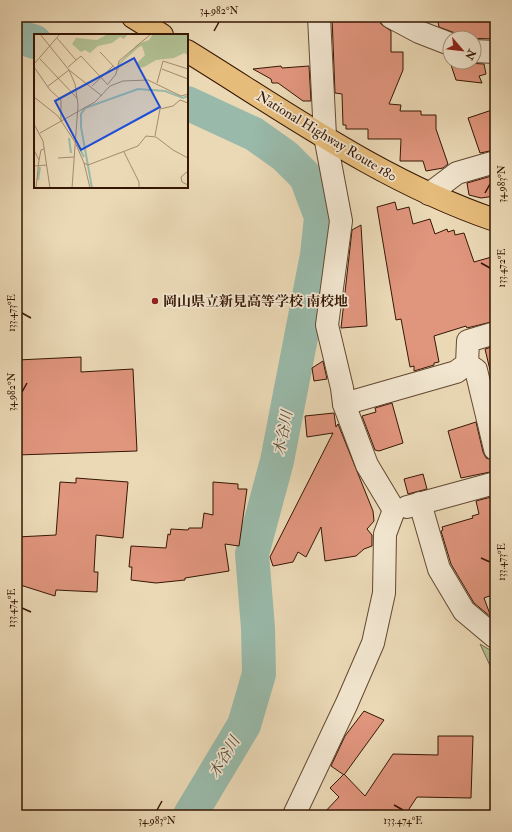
<svg xmlns="http://www.w3.org/2000/svg" width="512" height="832" font-family="'IM FELL Double Pica','Noto Serif JP',serif">
<style>
.green{fill:#b1c093;stroke:#746c4c}
.lines{fill:none;stroke-linecap:round;stroke-linejoin:round}
.river{stroke:#99baaa;stroke-width:34}
.building{fill:#e0957d;stroke:#361704}
.minor-casing{stroke:#634830;stroke-width:24}
.highway-casing{stroke:#361704;stroke-width:24}
.minor{stroke:#f2e6d0;stroke-width:22}
.highway{stroke:#e6bc7b;stroke-width:22}
.ticks{fill:none;stroke:#361704;stroke-width:1.5}
.poi-dot{fill:#8f2418;stroke:#f2e6d0;stroke-width:1.5}
.labels{text-anchor:middle;stroke-width:3.5;stroke-linejoin:round;paint-order:stroke}
.street-label{font-size:14px;fill:#361704;stroke:#f2e6d0}
.poi-label{font-size:14px;font-weight:bold;fill:#361704;stroke:#f2e6d0;text-anchor:start}
.water-label{font-size:15px;font-style:italic;fill:#544836;stroke:#f2e6d0}
.inset-river{fill:none;stroke:#99baaa;stroke-width:2}
.inset-road{fill:none;stroke:#a38b6f;stroke-width:1}
.view{fill:#1d4ed8;fill-opacity:0.15;stroke:#1d4ed8;stroke-width:2}
.inset-edge{fill:none;stroke:#361704;stroke-width:2}
.neatline{fill:none;stroke:#361704;stroke-width:1.5}
.ticks-label{font-size:10px;text-anchor:middle;fill:#361704}
</style>
<rect width="100%" height="100%" fill="#ebd9b6"/>
<filter id="stains"><feTurbulence type="fractalNoise" baseFrequency=".005" numOctaves="4"/><feColorMatrix values="0 0 0 0 .2 0 0 0 0 .09 0 0 0 0 .02 0 0 0 .5 -.17"/></filter>
<radialGradient id="worn" r=".72"><stop offset=".6" stop-color="#630" stop-opacity="0"/><stop offset="1" stop-color="#630" stop-opacity=".3"/></radialGradient>
<!-- green -->
<path class="green" d="M 480,644 L 495,653 L 495,673 L 492,670 Z"/>
<g class="lines">
<!-- river -->
<g class="river">
<path d="M 17,36 L 35,42"/>
<path d="M 187,103 L 254,134 L 285,156 L 306,177 L 321,217 L 317,255 L 277,461 L 252,554 L 258,628 L 259,674 L 244,725 L 190,815"/>
</g>
</g>
<!-- building -->
<g class="building">
<path d="M 332,17 L 379,17 L 381,24 L 391,31 L 391,52 L 403,52 L 403,70 L 389,104 L 401,105 L 400,111 L 421,111 L 421,115 L 436,115 L 436,129 L 448,164 L 443,168 L 426,171 L 423,161 L 400,161 L 401,139 L 368,139 L 368,129 L 346,129 L 346,125 L 343,125 L 342,94 L 335,93 Z"/>
<path d="M 437,17 L 495,17 L 495,39 L 461,38 L 455,33 L 439,27 Z"/>
<path d="M 450,62 L 484,64 L 486,74 L 479,76 L 482,83 L 456,80 Z"/>
<path d="M 281,66 L 282,68 L 309,66 L 311,101 L 303,101 L 278,83 L 272,83 L 271,79 L 253,69 Z"/>
<path d="M 495,109 L 495,150 L 480,153 L 468,118 Z"/>
<path d="M 495,175 L 495,196 L 481,198 L 469,195 L 467,183 Z"/>
<path d="M 395,202 L 397,210 L 409,207 L 413,224 L 430,219 L 435,234 L 447,229 L 448,232 L 454,230 L 455,235 L 464,233 L 474,262 L 495,256 L 495,321 L 467,328 L 466,326 L 434,336 L 439,362 L 434,363 L 434,365 L 414,371 L 414,366 L 410,367 L 401,319 L 396,320 L 377,207 Z"/>
<path d="M 361,225 L 367,326 L 341,328 L 352,230 Z"/>
<path d="M 495,346 L 495,369 L 490,370 L 485,349 Z"/>
<path d="M 81,357 L 81,372 L 133,369 L 137,451 L 17,455 L 17,360 Z"/>
<path d="M 323,361 L 327,379 L 314,381 L 312,368 Z"/>
<path d="M 392,403 L 403,443 L 379,451 L 375,450 L 362,416 L 376,412 L 375,408 Z"/>
<path d="M 334,413 L 336,427 L 338,424 L 373,511 L 374,521 L 367,529 L 372,535 L 372,546 L 364,549 L 356,556 L 325,561 L 321,527 L 306,557 L 298,552 L 293,562 L 273,566 L 270,557 L 333,433 L 307,437 L 305,416 Z"/>
<path d="M 476,422 L 483,452 L 486,458 L 495,461 L 495,471 L 461,478 L 448,431 Z"/>
<path d="M 423,474 L 427,489 L 408,494 L 404,479 Z"/>
<path d="M 76,478 L 128,482 L 123,538 L 96,535 L 94,572 L 98,572 L 97,592 L 56,590 L 55,596 L 17,584 L 17,537 L 56,535 L 60,482 L 76,483 Z"/>
<path d="M 213,482 L 238,484 L 238,489 L 247,489 L 239,546 L 225,544 L 229,571 L 185,578 L 185,580 L 156,583 L 131,580 L 132,567 L 129,567 L 131,546 L 166,548 L 168,534 L 170,535 L 171,529 L 188,530 L 189,528 L 202,528 L 204,513 L 213,515 Z"/>
<path d="M 495,496 L 495,594 L 484,598 L 491,617 L 474,603 L 451,564 L 441,531 L 443,530 L 442,527 L 473,518 L 472,516 L 479,514 L 476,501 Z"/>
<path d="M 364,711 L 384,720 L 344,775 L 331,766 L 345,736 Z"/>
<path d="M 438,736 L 473,736 L 471,798 L 417,797 L 405,815 L 322,815 L 339,797 L 330,788 L 344,774 L 365,796 L 393,754 L 438,755 Z"/>
</g>
<g class="lines">
<!-- minor casing -->
<g class="minor-casing">
<g id="minor">
<path d="M 319,17 L 325,136 L 341,221 L 327,325 L 342,388 L 344,404 L 367,465 L 394,510"/>
<path d="M 391,17 L 419,32 L 450,44"/>
<path d="M 474,51 L 495,52"/>
<path d="M 429,194 L 457,173 L 495,162"/>
<path d="M 467,364 L 476,370 L 495,449"/>
<path d="M 344,404 L 456,372 L 467,364 L 468,341 L 495,333"/>
<path d="M 420,503 L 439,569 L 464,611 L 495,637"/>
<path d="M 407,507 L 495,483"/>
<path d="M 294,815 L 347,703 L 373,643 L 384,593 L 385,534 L 394,510"/>
</g>
</g>
<!-- highway casing -->
<g class="highway-casing">
<g id="highway">
<path d="M 133,17 L 162,35"/>
<path d="M 187,51 C 286,112 383,182 495,220"/>
</g>
</g>
<!-- minor -->
<use href="#minor" class="minor"/>
<!-- highway -->
<use href="#highway" class="highway"/>
</g>
<!-- ticks -->
<path class="ticks" d="M 214,31 L 219,22M 485,193 L 490,184M 481,263 L 490,268M 22,313 L 31,318M 22,392 L 27,383M 481,558 L 490,562M 22,608 L 31,612M 394,805 L 403,810M 157,810 L 162,801"/>
<!-- markers -->
<circle class="poi-dot" cx="155" cy="301" r="4"/>
<g class="labels">
<!-- street labels -->
<g class="street-label">
<text transform="translate(327 136) rotate(31)" y="5">National Highway Route 180</text>
</g>
<!-- poi labels -->
<g class="poi-label">
<text x="163" y="306">岡山県立新見高等学校 南校地</text>
</g>
<!-- water labels -->
<g class="water-label">
<text transform="translate(283 433) rotate(-79)" y="5">木谷川</text>
<text transform="translate(224 757) rotate(-59)" y="5">木谷川</text>
</g>
</g>
<!-- overview -->
<g transform="translate(34 34)">
<rect width="154" height="154" fill="#ebd9b6"/>
<path d="M 74,0 L 93,1 L 90,5 L 86,3 L 78,9 L 64,12 L 56,19 L 51,16 L 47,18 L 38,10 L 42,4 L 63,6 ZM 119,0 L 154,0 L 154,21 L 150,19 L 140,24 L 122,26 L 110,33 L 104,34 L 103,29 L 111,21 L 108,12 L 105,13 L 87,29 L 84,37 L 84,30 L 104,10 L 115,6 Z" fill="#b1c093"/>
<path class="inset-river" d="M 35,104 L 37,119M 44,111 L 50,123M 4,146 L 6,133M 58,154 L 47,93 L 47,80 L 51,74 L 104,55 L 131,57 L 149,64 L 154,62"/>
<path class="inset-road" d="M 6,0 L 35,36 L 41,50 L 44,71 L 38,154M 23,4 L 42,26M 66,18 L 83,36M 6,25 L 43,64M 0,30 L 26,0M 0,33 L 16,56 L 27,66 L 27,87M 34,33 L 47,22 L 74,51M 128,35 L 154,45M 123,49 L 129,27 L 154,35M 74,50 L 82,40 L 85,27 L 117,0M 58,52 L 79,32M 13,53 L 35,36 L 68,62M 0,63 L 24,82 L 41,108 L 50,129 L 54,131 L 104,112 L 112,102 L 122,103 L 139,116 L 154,124M 0,90 L 9,107 L 16,154M 6,99 L 61,68 L 76,52 L 89,47 L 114,46 L 147,62 L 154,60M 121,102 L 126,75 L 139,72 L 146,66 L 154,69M 0,116 L 5,126 L 2,154M 90,118 L 105,148 L 105,154M 24,124 L 40,123M 5,126 L 7,116 L 10,115M 50,129 L 56,154M 0,132 L 13,131M 154,137 L 147,143 L 148,148 L 154,151"/>
<path class="view" d="M 100,24 L 126,73 L 47,116 L 21,67 Z"/>
<rect width="154" height="154" class="inset-edge"/>
</g>
<!-- margin -->
<rect width="512" height="832" fill="none" stroke="#ebd9b6" stroke-width="44"/>
<!-- north arrow -->
<g transform="translate(462 50) rotate(118)"><circle r="19" fill="#f2e6d0" stroke="#a7937e"/>
<path d="M0-3L7 15L0 10L-7 15Z" fill="#8f2418"/>
<text y="-6" font-size="11" font-weight="bold" text-anchor="middle" fill="#361704">N</text>
</g>
<rect x="22" y="22" width="468" height="788" class="neatline"/>
<g class="ticks-label">
<text x="219" y="14">34.982°N</text>
<text transform="translate(501 184) rotate(-90)" y="4">34.983°N</text>
<text transform="translate(501 268) rotate(-90)" y="4">133.472°E</text>
<text transform="translate(11 313) rotate(-90)" y="4">133.473°E</text>
<text transform="translate(11 392) rotate(-90)" y="4">34.982°N</text>
<text transform="translate(501 562) rotate(-90)" y="4">133.473°E</text>
<text transform="translate(11 608) rotate(-90)" y="4">133.474°E</text>
<text x="157" y="824">34.983°N</text>
<text x="403" y="824">133.474°E</text>
</g>
<rect width="100%" height="100%" filter="url(#stains)"/>
<rect width="100%" height="100%" fill="url(#worn)"/>
</svg>
